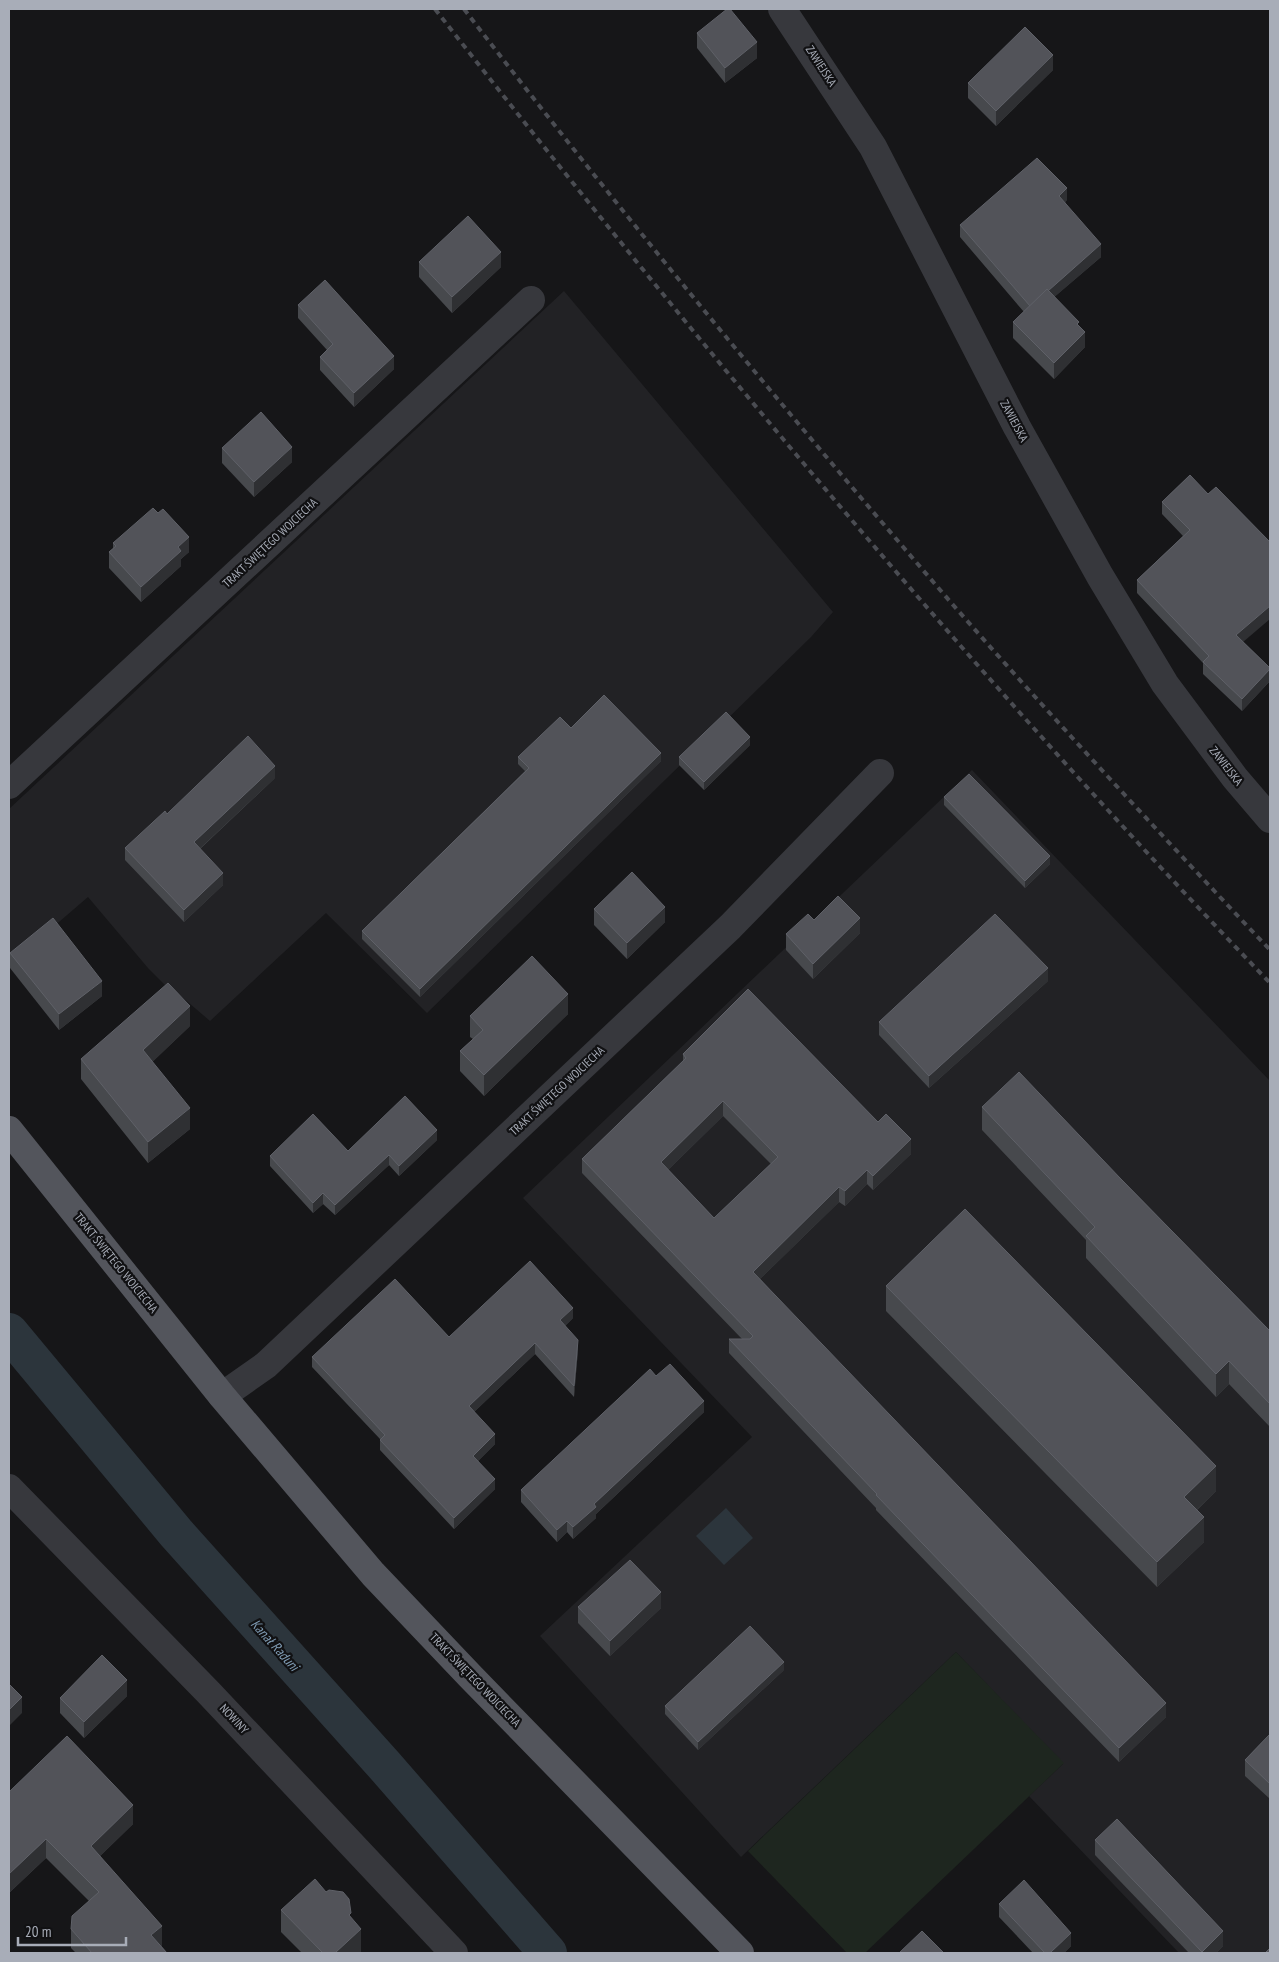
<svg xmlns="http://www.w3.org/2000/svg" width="1279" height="1962" font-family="'PT Sans Narrow',sans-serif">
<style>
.built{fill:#222225}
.green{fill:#1e261f}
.water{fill:#2c353c}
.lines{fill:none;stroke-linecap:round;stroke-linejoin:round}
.canal{stroke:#2c353c;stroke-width:38}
.minor{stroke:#37383d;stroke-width:28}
.major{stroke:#53555c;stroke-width:28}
.rail{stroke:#4a4c52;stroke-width:4;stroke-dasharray:6 5;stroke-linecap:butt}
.wall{fill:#47494d;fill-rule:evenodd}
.shaded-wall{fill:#2f3033}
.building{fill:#525359;stroke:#5f6168;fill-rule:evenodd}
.labels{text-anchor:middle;stroke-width:4.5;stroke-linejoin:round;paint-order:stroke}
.street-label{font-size:12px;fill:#a8adb8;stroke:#111113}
.water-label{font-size:14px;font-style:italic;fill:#7f9bb3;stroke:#111113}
</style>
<rect width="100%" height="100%" fill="#161618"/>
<!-- built -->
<g class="built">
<path d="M 564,291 L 833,612 L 811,637 L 427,1013 L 326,913 L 210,1021 L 175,991 L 172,992 L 148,968 L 88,897 L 9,965 L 9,809 Z"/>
<path d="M 972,770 L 1270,1081 L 1270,1953 L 1179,1953 L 1029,1796 L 1063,1764 L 956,1652 L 741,1857 L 540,1636 L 752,1437 L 523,1198 Z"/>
</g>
<!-- green -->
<path class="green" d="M 956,1652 L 1064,1763 L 865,1953 L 847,1953 L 748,1851 Z"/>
<!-- water -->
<path class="water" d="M 726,1508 L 753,1538 L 724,1565 L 696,1536 Z"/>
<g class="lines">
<!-- canal -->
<path class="canal" d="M 9,1332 L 176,1533 L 385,1766 L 548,1953"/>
<!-- minor -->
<g class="minor">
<path d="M 782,9 L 873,147 L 1017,427 L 1100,576 L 1165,684 L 1235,778 L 1270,819"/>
<path d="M 9,785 L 531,300"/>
<path d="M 222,1396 L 266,1365 L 730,927 L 880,773"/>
<path d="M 9,1488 L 209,1693 L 454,1953"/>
</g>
<!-- major -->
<path class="major" d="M 9,1130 L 222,1396 L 373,1574 L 470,1676 L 740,1953"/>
<!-- rail -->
<g class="rail">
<path d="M 435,9 C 699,346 973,674 1270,983"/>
<path d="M 464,9 C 621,213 785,411 954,606 C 1057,723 1163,837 1270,950"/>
</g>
</g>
<!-- wall -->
<g class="wall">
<path d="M 697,33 L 757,58 L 725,83 L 697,48 Z"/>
<path d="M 1053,70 L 996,126 L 968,98 L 968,83 Z"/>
<path d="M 1067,200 L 1065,202 L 1101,257 L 1054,297 L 1079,326 L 1085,347 L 1054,379 L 1013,338 L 1013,322 L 1024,312 L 960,237 L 960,225 Z"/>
<path d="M 419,262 L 501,267 L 452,313 L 419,277 Z"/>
<path d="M 298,305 L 394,369 L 354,407 L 320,370 L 320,357 L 327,350 L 298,318 Z"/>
<path d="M 222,448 L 292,462 L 254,497 L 222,463 Z"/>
<path d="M 1190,475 L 1243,642 L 1270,668 L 1270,681 L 1242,711 L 1203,674 L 1203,663 L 1137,593 L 1137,580 L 1183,536 L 1162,514 L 1162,502 Z"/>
<path d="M 113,543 L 189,552 L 181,559 L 181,566 L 141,602 L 109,568 L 109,552 L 113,549 Z"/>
<path d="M 571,728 L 661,761 L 420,997 L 362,939 L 362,931 L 525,771 L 518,764 L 518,757 Z"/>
<path d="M 750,745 L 704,790 L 679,765 L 679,757 Z"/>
<path d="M 275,778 L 200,849 L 223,885 L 184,922 L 125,860 L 125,848 L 167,814 Z"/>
<path d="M 944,797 L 1050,864 L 1025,888 L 944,805 Z"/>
<path d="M 594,909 L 665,922 L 627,959 L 594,925 Z"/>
<path d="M 814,920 L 860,933 L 813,979 L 786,950 L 786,934 Z"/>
<path d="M 10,953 L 102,996 L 59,1030 L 10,968 Z"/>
<path d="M 1048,981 L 929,1088 L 879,1035 L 879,1022 Z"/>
<path d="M 568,1014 L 484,1096 L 460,1071 L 460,1051 L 473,1039 L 470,1037 L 470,1016 Z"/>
<path d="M 190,1026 L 152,1062 L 190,1129 L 148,1163 L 81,1079 L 81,1059 Z"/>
<path d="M 683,1054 L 878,1122 L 911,1154 L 873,1190 L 867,1184 L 845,1206 L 839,1202 L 760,1279 L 1166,1717 L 1119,1762 L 876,1510 L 876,1508 L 729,1353 L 729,1339 L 742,1339 L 582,1173 L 582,1159 L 683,1061 ZM 723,1116 L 771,1164 L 714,1218 L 668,1170 Z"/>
<path d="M 982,1107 L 1121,1179 L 1270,1331 L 1270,1427 L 1229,1384 L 1216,1397 L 1086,1258 L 1086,1240 L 982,1130 Z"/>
<path d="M 437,1140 L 399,1176 L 389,1165 L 335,1215 L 323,1204 L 313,1213 L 270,1166 L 270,1156 L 348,1151 Z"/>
<path d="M 886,1286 L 1216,1491 L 1197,1510 L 1204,1542 L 1157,1587 L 886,1311 Z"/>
<path d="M 573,1318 L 565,1326 L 578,1350 L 574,1397 L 535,1354 L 474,1412 L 495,1444 L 478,1461 L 495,1489 L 454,1529 L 380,1450 L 380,1439 L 312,1367 L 312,1357 Z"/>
<path d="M 656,1376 L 704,1412 L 596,1514 L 596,1518 L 573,1539 L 567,1532 L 557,1542 L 521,1502 L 521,1490 Z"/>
<path d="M 578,1607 L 661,1608 L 610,1656 L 578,1623 Z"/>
<path d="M 784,1670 L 698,1750 L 665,1714 L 665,1706 Z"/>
<path d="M 127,1696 L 84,1738 L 60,1713 L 60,1698 Z"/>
<path d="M 1270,1734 L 1270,1799 L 1245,1776 L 1245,1760 Z"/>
<path d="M 9,1792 L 133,1824 L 100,1856 L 162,1945 L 161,1946 L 167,1953 L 76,1953 L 71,1948 L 71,1929 L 89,1901 L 46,1858 L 9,1893 Z"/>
<path d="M 1095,1840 L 1223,1946 L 1216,1953 L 1189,1953 L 1095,1855 Z"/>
<path d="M 326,1892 L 351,1918 L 361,1951 L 359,1953 L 302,1953 L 281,1932 L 281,1910 Z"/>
<path d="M 999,1904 L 1071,1946 L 1064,1953 L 1033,1953 L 999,1917 Z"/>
</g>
<!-- shaded-wall -->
<g class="shaded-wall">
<path d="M 757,42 L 757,58 L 725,83 L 725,68 Z"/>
<path d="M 1053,55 L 1053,70 L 996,126 L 996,111 Z"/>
<path d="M 1067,188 L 1067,200 L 1059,208 L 1059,196 Z"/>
<path d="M 1101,244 L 1101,257 L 1030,318 L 1030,306 Z"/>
<path d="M 501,252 L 501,267 L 452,313 L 452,297 Z"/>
<path d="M 1085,332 L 1085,347 L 1054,379 L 1054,363 Z"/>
<path d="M 394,356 L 394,369 L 354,407 L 354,393 Z"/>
<path d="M 292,447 L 292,462 L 254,497 L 254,482 Z"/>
<path d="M 189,537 L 189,552 L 181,559 L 181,566 L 141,602 L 141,587 L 178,547 Z"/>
<path d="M 1270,606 L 1270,619 L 1236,648 L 1236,635 Z"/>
<path d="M 1270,669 L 1270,681 L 1242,711 L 1242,699 Z"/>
<path d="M 750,737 L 750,745 L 704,790 L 704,782 Z"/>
<path d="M 661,753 L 661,761 L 420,997 L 420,989 Z"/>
<path d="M 275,766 L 275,778 L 194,854 L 194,842 Z"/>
<path d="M 1050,856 L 1050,864 L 1025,888 L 1025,881 Z"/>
<path d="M 223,873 L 223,885 L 184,922 L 184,910 Z"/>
<path d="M 665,907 L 665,922 L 627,959 L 627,943 Z"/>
<path d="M 860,918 L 860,933 L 813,979 L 813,964 Z"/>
<path d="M 1048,968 L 1048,981 L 929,1088 L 929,1076 Z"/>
<path d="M 102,981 L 102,996 L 59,1030 L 59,1014 Z"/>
<path d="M 568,994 L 568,1014 L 484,1096 L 484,1075 Z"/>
<path d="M 190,1006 L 190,1026 L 143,1071 L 143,1050 Z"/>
<path d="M 723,1101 L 723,1116 L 661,1177 L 661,1162 Z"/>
<path d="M 190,1108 L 190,1129 L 148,1163 L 148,1142 Z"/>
<path d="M 437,1130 L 437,1140 L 399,1176 L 399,1166 Z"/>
<path d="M 911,1139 L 911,1154 L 873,1190 L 873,1176 Z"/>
<path d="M 389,1155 L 389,1165 L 335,1215 L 335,1205 Z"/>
<path d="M 867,1170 L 867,1184 L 845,1206 L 845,1191 Z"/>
<path d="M 839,1187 L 839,1202 L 753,1286 L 753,1272 Z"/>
<path d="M 323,1193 L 323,1204 L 313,1213 L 313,1203 Z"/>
<path d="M 573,1308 L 573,1318 L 560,1330 L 560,1320 Z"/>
<path d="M 578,1340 L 578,1350 L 574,1397 L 574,1386 Z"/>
<path d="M 535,1343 L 535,1354 L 469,1417 L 469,1406 Z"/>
<path d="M 1229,1361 L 1229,1384 L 1216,1397 L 1216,1374 Z"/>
<path d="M 704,1401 L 704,1412 L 596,1514 L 596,1518 L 573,1539 L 573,1527 L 594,1504 Z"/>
<path d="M 495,1434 L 495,1444 L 473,1466 L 473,1456 Z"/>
<path d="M 1216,1466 L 1216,1491 L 1184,1522 L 1184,1497 Z"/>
<path d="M 495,1479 L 495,1489 L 454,1529 L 454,1518 Z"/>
<path d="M 1204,1517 L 1204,1542 L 1157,1587 L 1157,1562 Z"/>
<path d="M 567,1521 L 567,1532 L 557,1542 L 557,1530 Z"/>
<path d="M 661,1592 L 661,1608 L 610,1656 L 610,1641 Z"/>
<path d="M 784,1662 L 784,1670 L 698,1750 L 698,1742 Z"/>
<path d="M 127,1680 L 127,1696 L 84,1738 L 84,1722 Z"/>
<path d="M 22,1697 L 22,1713 L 9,1726 L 9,1710 Z"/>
<path d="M 1166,1703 L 1166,1717 L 1119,1762 L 1119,1748 Z"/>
<path d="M 133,1805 L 133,1824 L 91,1865 L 91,1846 Z"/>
<path d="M 46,1839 L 46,1858 L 9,1893 L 9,1874 Z"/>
<path d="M 162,1926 L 162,1945 L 152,1953 L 151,1935 Z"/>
<path d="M 361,1929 L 361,1951 L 359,1953 L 335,1953 Z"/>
<path d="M 1223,1931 L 1223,1946 L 1216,1953 L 1202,1953 L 1202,1952 Z"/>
<path d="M 1071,1933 L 1071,1946 L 1064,1953 L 1050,1953 Z"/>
</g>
<!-- building -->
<g class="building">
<path d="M 727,9 L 730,9 L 757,42 L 725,68 L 697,33 Z"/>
<path d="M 1025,27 L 1053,55 L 996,111 L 968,83 Z"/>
<path d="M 1037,158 L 1067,188 L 1059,196 L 1101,244 L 1048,291 L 1047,289 L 1030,306 L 960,225 Z"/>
<path d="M 468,216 L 501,252 L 452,297 L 419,262 Z"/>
<path d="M 325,280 L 394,356 L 354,393 L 320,357 L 333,344 L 298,305 Z"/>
<path d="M 1047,289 L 1079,322 L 1077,324 L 1085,332 L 1054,363 L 1013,322 Z"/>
<path d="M 261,412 L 292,447 L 254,482 L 222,448 Z"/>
<path d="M 1190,475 L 1208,494 L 1216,487 L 1270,542 L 1270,606 L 1236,635 L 1270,668 L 1270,669 L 1242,699 L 1203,662 L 1209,656 L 1137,580 L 1190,530 L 1162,502 Z"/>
<path d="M 153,508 L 158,513 L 163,509 L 189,537 L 178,547 L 181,551 L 141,587 L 109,552 L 116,546 L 113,543 Z"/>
<path d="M 604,695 L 661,753 L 420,989 L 362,931 L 529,768 L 518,757 L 560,717 L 571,728 Z"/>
<path d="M 726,712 L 750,737 L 704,782 L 679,757 Z"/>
<path d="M 248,736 L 275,766 L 194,842 L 223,873 L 184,910 L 125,848 L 165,811 L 167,814 Z"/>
<path d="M 969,774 L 1050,856 L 1025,881 L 944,797 Z"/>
<path d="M 632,872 L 665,907 L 627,943 L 594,909 Z"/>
<path d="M 838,896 L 860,918 L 813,964 L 786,934 L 808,914 L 814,920 Z"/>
<path d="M 995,914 L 1048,968 L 929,1076 L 879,1022 Z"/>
<path d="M 53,918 L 102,981 L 59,1014 L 10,953 Z"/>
<path d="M 532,956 L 568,994 L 484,1075 L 460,1051 L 483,1030 L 470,1016 Z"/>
<path d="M 168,983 L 190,1006 L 143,1050 L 190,1108 L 148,1142 L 81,1059 Z"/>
<path d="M 748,989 L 878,1122 L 886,1114 L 911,1139 L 873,1176 L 867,1170 L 845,1191 L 839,1187 L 753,1272 L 1166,1703 L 1119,1748 L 876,1495 L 877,1494 L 729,1339 L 750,1339 L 753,1336 L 582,1159 L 686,1058 L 683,1054 ZM 723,1101 L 778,1157 L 714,1218 L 661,1162 Z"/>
<path d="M 1019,1072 L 1121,1179 L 1270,1331 L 1270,1404 L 1229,1361 L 1216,1374 L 1086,1236 L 1095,1227 L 982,1107 Z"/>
<path d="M 405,1096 L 437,1130 L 399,1166 L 389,1155 L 335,1205 L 323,1193 L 313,1203 L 270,1156 L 313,1114 L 348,1151 Z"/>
<path d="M 965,1209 L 1216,1466 L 1184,1497 L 1204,1517 L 1157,1562 L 886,1286 Z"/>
<path d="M 530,1261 L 573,1308 L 560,1320 L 578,1340 L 574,1386 L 535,1343 L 469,1406 L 495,1434 L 473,1456 L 495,1479 L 454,1518 L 380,1440 L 385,1435 L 312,1357 L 395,1279 L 449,1337 Z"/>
<path d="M 670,1364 L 704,1401 L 594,1504 L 596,1507 L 573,1527 L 567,1521 L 557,1530 L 521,1490 L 650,1369 L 656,1376 Z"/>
<path d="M 630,1560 L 661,1592 L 610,1641 L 578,1607 Z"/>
<path d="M 750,1626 L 784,1662 L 698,1742 L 665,1706 Z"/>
<path d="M 102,1655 L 127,1680 L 84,1722 L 60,1698 Z"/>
<path d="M 9,1684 L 22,1697 L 9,1710 Z"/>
<path d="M 1270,1734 L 1270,1784 L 1245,1760 Z"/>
<path d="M 67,1736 L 133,1805 L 91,1846 L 162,1926 L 151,1935 L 167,1953 L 92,1953 L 71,1929 L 72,1916 L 99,1892 L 46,1839 L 9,1874 L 9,1792 Z"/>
<path d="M 1117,1819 L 1223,1931 L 1202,1952 L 1095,1840 Z"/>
<path d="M 315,1879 L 326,1892 L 329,1890 L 343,1892 L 349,1899 L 351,1913 L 349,1915 L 361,1929 L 335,1953 L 323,1953 L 281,1910 Z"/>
<path d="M 1024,1880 L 1071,1933 L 1050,1953 L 1045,1953 L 999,1904 Z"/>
<path d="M 922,1931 L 944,1953 L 899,1953 Z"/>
<path d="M 1270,1948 L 1270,1953 L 1265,1953 Z"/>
</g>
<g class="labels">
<!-- street labels -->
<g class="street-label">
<text transform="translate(821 66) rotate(57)" y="4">ZAWIEJSKA</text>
<text transform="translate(1014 421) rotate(62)" y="4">ZAWIEJSKA</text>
<text transform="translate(270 543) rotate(-43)" y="4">TRAKT ŚWIĘTEGO WOJCIECHA</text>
<text transform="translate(1226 766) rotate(52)" y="4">ZAWIEJSKA</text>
<text transform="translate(557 1091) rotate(-43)" y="4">TRAKT ŚWIĘTEGO WOJCIECHA</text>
<text transform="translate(116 1263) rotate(51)" y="4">TRAKT ŚWIĘTEGO WOJCIECHA</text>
<text transform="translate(475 1680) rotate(46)" y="4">TRAKT ŚWIĘTEGO WOJCIECHA</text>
<text transform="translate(234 1719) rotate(47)" y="4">NOWINY</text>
</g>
<!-- water labels -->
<g class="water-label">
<text transform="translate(275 1645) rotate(48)" y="5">Kanał Raduni</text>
</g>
</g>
<!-- border -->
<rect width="1279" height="1962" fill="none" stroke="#a8adb8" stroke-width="20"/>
<!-- scale -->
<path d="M18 1937v8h108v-8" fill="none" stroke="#a8adb8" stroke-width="2.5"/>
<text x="25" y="1937" font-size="15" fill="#a8adb8" stroke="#111113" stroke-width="4" paint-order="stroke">20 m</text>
</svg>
